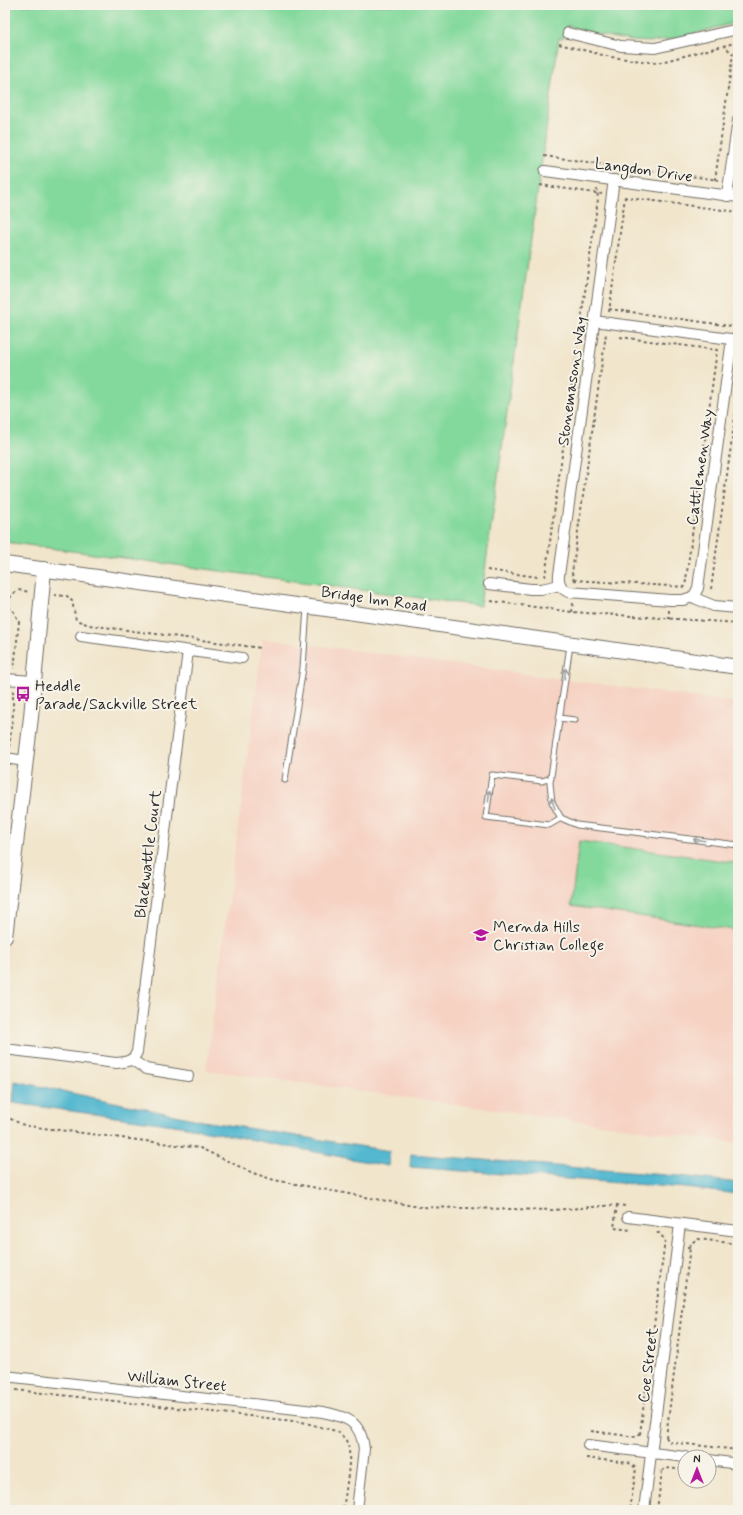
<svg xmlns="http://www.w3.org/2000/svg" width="743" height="1515" font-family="Mynerve,sans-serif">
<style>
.built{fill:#f6d2c3}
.green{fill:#83d99c;stroke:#578264}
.water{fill:#52b8d0;stroke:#3e727e}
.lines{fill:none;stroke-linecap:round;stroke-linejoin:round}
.lane-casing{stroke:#706c63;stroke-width:7}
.street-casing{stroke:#706c63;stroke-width:12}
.secondary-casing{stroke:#706c63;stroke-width:16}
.path{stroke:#706c63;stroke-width:2;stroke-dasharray:3 3;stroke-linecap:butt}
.lane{stroke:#fff;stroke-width:5}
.street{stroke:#fff;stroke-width:10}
.secondary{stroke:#fff;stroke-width:14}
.oneway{stroke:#a0a0a0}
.labels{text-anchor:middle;stroke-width:4;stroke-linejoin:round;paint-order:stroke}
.street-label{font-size:16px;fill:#2b2b2b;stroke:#f7f3e8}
.poi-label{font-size:16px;fill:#2b2b2b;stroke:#f7f3e8;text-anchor:start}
</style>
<rect width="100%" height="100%" fill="#f7f3e8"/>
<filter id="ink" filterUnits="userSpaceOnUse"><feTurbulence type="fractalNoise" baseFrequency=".025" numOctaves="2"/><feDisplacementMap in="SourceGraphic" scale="8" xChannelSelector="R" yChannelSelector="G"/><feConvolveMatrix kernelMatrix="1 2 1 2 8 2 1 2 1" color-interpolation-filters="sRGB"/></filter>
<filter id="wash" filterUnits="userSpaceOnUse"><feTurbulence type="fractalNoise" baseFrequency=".012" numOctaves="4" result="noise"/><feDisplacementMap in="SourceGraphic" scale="16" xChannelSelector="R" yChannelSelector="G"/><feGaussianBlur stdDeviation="0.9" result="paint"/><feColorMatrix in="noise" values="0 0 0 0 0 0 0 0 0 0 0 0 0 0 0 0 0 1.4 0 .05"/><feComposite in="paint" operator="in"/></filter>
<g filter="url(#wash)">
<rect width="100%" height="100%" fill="#f1e5cb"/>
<!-- built -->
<path class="built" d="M 263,638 L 738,703 L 738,1143 L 206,1070 Z"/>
<!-- green -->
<g class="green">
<path d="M 5,5 L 738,5 L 738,22 C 713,28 686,37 660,41 C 633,45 594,33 567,26 L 563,39 L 559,38 L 480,606 L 5,542 Z"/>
<path d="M 579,841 L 738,863 L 738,897 L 734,930 L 571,906 Z"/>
</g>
<!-- water -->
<g class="water">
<path d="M 15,1081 L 203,1121 L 390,1151 L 388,1166 L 181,1126 L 13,1103 Z"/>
<path d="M 411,1154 L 689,1177 L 738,1183 L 738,1194 L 685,1188 L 410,1167 Z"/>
</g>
</g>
<g filter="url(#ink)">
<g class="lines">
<!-- lane casing -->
<g class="lane-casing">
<g id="lane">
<path d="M 570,645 L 550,783 L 552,802 L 561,818 L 577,825 L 738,845"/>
<path d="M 559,718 L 575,720"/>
<path d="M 551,778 L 542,781 L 492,775 L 486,817 L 549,825 L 561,818"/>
<path d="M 285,780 L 303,668 L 307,607"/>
</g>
</g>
<!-- street casing -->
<g class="street-casing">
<g id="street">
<path d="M 568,33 L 621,46 L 655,48 L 738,29"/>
<path d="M 545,171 L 738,197"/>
<path d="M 614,180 L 559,575 C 558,583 561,589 569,592 L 670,600 L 683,600 L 692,597 L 714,606 L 738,608"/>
<path d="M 727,196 L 738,120"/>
<path d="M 594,321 L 738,340"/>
<path d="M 489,584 L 531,589 L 541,589 L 560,585"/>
<path d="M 692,597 L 695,594 L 698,588 L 732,339"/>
<path d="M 81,636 L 242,658"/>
<path d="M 5,679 L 33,681"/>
<path d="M 5,758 L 25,761"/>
<path d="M 5,1049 L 116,1063 C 125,1062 133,1062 137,1052 L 188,651"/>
<path d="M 132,1060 L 146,1069 L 188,1076"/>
<path d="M 628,1217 L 738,1231"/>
<path d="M 5,1376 L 323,1412 C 348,1417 361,1422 364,1449 L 357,1510"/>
<path d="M 588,1445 L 685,1457"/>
<path d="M 709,1460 L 738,1464"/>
<path d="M 644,1510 L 680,1224"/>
</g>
</g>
<!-- secondary casing -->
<g class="secondary-casing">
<g id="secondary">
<path d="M 5,564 L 738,667"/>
<path d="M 5,937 L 31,717 L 44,569"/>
</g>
</g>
<!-- path -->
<g class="path">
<path d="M 559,44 L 611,57 L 657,63 L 738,42"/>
<path d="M 544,156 L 719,180"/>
<path d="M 715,180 L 733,54 L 724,46"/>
<path d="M 540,185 L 602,194"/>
<path d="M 624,197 L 738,212"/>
<path d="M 609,309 L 738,327"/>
<path d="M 609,312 L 625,197"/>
<path d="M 620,337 L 717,350 L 685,587"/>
<path d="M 487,570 L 538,577"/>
<path d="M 545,577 L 598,199 L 597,189"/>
<path d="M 574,580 L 685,587"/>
<path d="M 574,581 L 572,573 L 606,334"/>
<path d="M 711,589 L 738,396"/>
<path d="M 54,595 L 67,596 L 72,601 L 76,620 L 89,625 L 261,648"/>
<path d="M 491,601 L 572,612 L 738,623"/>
<path d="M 5,607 L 8,607 L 11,596 L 18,590 L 30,592"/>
<path d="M 8,607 L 14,612 L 19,622 L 14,669"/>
<path d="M 572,612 L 573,603"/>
<path d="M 669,619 L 669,610"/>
<path d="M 9,747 L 13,714 L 13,690"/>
<path d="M 5,786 L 7,769"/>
<path d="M 5,1116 L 21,1124 L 28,1126 L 200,1148 L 253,1173 L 274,1180 L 419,1207 L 554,1210 L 617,1205 L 625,1206"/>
<path d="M 617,1205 L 614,1228 L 632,1230"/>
<path d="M 690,1247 L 691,1243 L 698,1239 L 738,1244"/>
<path d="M 16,1390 L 302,1422 L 336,1431 C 340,1433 347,1440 348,1445 C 352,1457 345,1496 343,1510"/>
<path d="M 591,1431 L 636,1437 L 640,1434"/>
<path d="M 640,1434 L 665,1240 L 659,1233 L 656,1233"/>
<path d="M 666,1437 L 690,1247 L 687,1247"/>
<path d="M 666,1437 L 669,1442 L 738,1450"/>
<path d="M 586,1458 L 629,1463 L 636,1468 L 630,1510"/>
<path d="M 662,1471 L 666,1468 L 685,1470"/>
<path d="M 657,1510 L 662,1471 L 659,1471"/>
</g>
<!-- lane -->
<use href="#lane" class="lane"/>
<!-- street -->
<use href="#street" class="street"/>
<!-- secondary -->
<use href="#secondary" class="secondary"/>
</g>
<!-- one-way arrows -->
<defs><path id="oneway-shaft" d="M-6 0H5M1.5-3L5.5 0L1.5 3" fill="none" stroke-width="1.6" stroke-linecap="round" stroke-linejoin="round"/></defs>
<g class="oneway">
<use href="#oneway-shaft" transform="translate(565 674) rotate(-82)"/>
<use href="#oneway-shaft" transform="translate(489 796) rotate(-83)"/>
<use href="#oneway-shaft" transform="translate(553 803) rotate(-109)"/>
<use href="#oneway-shaft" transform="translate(699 840) rotate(-173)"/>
</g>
</g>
<!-- icons -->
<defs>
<g id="bus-bare" transform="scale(1.2)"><path d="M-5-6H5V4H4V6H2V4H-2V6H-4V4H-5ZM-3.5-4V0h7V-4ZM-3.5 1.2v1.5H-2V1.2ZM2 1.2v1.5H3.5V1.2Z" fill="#b5179e" stroke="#f7f3e8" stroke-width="2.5" paint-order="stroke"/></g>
<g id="school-bare" transform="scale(1.2)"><path d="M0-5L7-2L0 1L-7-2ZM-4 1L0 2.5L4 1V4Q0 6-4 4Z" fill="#b5179e" stroke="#f7f3e8" stroke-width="2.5" paint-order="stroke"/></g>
</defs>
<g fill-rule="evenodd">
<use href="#bus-bare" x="23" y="694"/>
<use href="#school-bare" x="481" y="935"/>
</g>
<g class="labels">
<!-- street labels -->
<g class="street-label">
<text transform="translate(644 169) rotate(8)" y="6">Langdon Drive</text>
<text transform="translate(571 381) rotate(-82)" y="6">Stonemasons Way</text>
<text transform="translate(699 467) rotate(-82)" y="6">Cattlemen Way</text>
<text transform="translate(374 598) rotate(8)" y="6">Bridge Inn Road</text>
<text transform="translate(147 854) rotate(-83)" y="6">Blackwattle Court</text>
<text transform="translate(647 1365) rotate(-83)" y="6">Coe Street</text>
<text transform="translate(177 1380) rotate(6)" y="6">William Street</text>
</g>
<!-- poi labels -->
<g class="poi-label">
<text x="35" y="691">Heddle<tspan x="35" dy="18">Parade/Sackville Street</tspan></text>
<text x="493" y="932">Mernda Hills<tspan x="493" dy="18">Christian College</tspan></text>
</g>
</g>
<!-- margin -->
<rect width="743" height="1515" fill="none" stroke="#f7f3e8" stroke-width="20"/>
<!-- north arrow -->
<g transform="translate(697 1469)"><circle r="19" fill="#f7f3e8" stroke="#a5a39c"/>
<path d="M0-3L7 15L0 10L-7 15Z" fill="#b5179e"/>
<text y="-6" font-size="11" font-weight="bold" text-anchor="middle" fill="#2b2b2b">N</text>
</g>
</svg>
